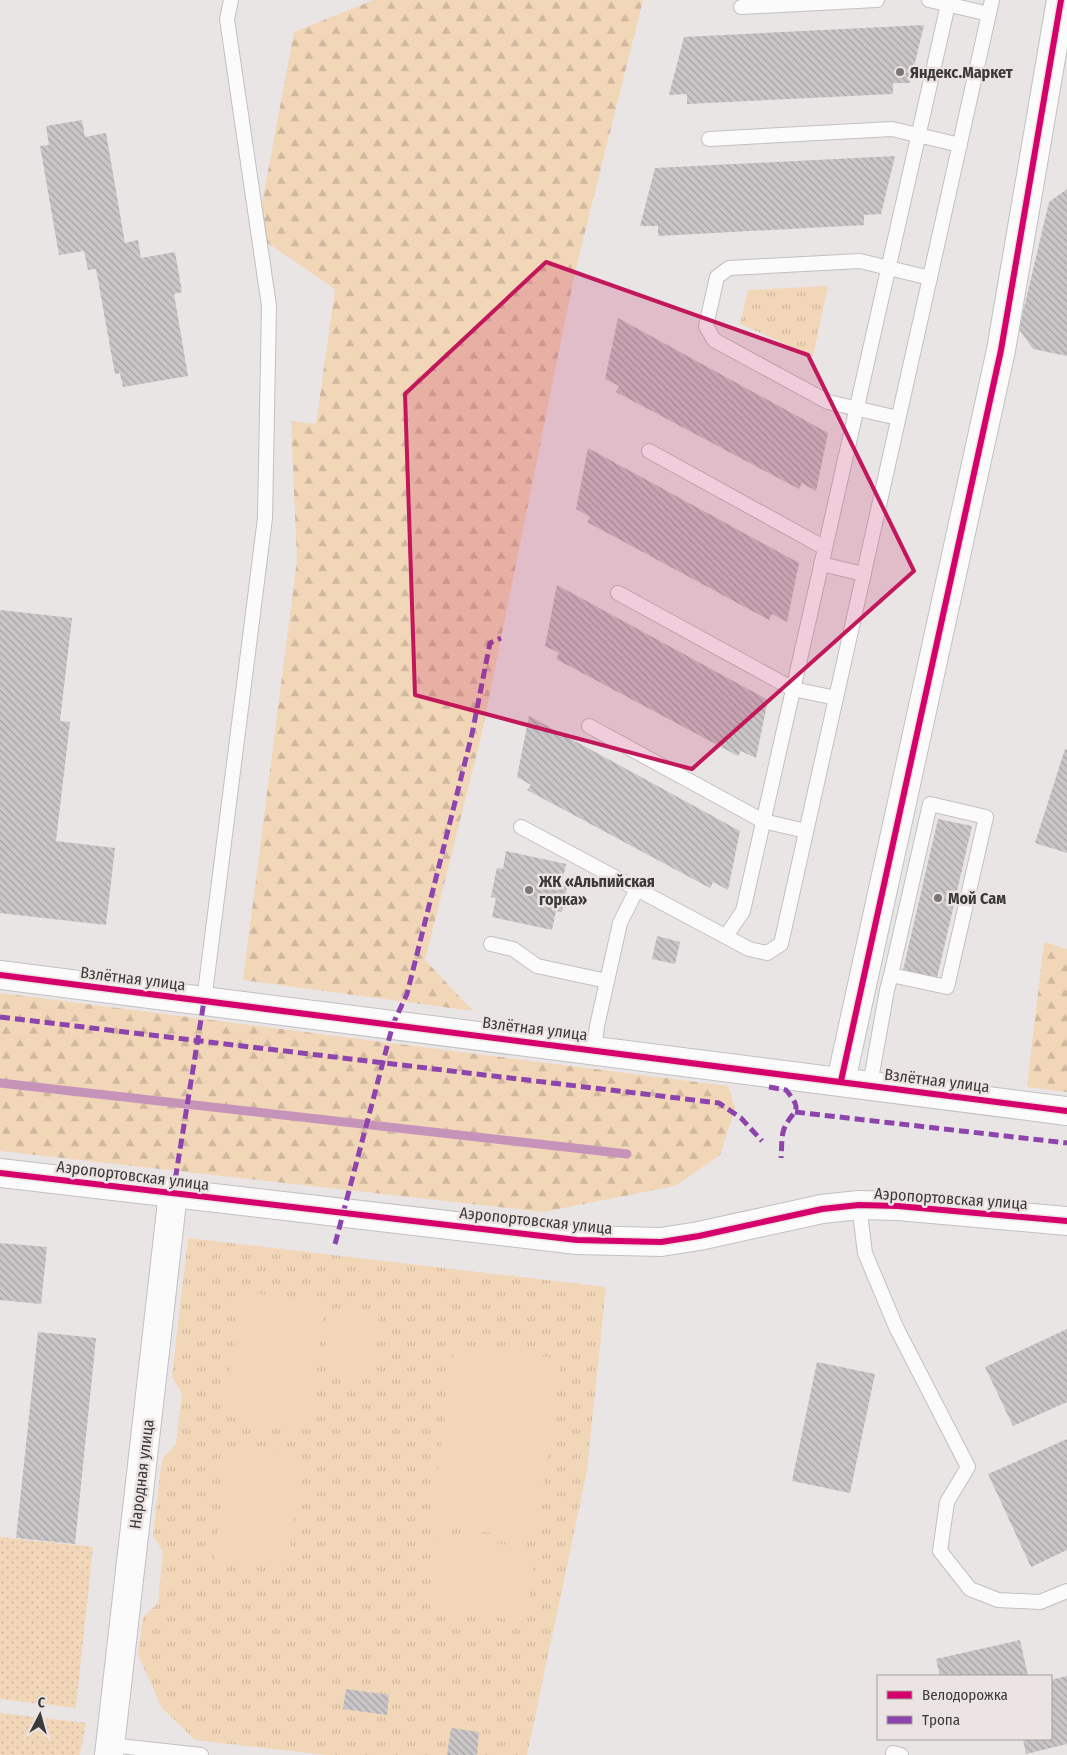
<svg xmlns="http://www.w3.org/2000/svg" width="1067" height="1755" font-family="'Fira Sans Condensed',sans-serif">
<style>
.grass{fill:url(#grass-dots)}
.forest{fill:url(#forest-firs)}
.park{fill:url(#park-tufts)}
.garden{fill:#f2d6b8}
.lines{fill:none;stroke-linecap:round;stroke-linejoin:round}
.stream{stroke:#c794b9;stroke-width:9}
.building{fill:url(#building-back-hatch)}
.lane-casing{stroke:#c2c0c0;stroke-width:16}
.street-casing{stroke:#c2c0c0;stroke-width:30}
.secondary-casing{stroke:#c2c0c0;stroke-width:30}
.lane{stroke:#fcfbfb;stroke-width:14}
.street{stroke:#fcfbfb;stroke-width:28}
.secondary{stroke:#fcfbfb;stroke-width:28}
.quiet{stroke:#8e44ad;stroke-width:5;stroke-dasharray:10 5;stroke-linecap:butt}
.cycleway-casing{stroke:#ebe4e3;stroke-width:9}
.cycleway{stroke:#d6006c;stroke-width:6}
.marked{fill:#c2185b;fill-opacity:0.2;stroke:#c2185b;stroke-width:4;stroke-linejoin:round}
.poi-dot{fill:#797675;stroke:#ebe4e3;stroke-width:2}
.labels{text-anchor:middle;stroke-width:5;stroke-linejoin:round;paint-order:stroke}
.poi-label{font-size:16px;font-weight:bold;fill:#3c3a39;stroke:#ebe4e3;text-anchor:start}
.street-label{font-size:16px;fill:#3c3a39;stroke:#ebe4e3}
</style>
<defs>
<pattern id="grass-dots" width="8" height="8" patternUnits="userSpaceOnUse" patternTransform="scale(1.25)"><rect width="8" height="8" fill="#f2d6b8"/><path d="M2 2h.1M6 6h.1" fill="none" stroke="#d0b89f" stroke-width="1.8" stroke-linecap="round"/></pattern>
<pattern id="forest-firs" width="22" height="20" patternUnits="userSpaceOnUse" patternTransform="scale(1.25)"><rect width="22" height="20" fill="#f2d6b8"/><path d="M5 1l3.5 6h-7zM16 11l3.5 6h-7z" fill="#d0b89f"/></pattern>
<pattern id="park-tufts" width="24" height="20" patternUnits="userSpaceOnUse" patternTransform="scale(1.25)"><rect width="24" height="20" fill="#f2d6b8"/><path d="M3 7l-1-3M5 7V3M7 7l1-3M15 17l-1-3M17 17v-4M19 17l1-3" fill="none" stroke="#d0b89f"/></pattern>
<pattern id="building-back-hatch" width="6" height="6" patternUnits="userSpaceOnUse" patternTransform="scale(1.25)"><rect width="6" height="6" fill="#cac6c7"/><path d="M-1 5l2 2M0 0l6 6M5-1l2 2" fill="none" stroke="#a5a2a3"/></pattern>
</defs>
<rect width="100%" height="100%" fill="#e9e5e5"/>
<!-- grass -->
<g class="grass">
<path d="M 0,1537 L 93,1547 L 76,1708 L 0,1699 Z"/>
<path d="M 0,1713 L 86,1723 L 80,1755 L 0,1755 Z"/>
</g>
<!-- forest -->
<g class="forest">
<path d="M 374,0 L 643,0 L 575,272 L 481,737 L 425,960 L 473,1011 L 243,980 L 297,560 L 291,421 L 316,424 L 335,289 L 256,235 L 294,32 Z"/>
<path d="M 1044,942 L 1067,949 L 1067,1092 L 1027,1087 Z"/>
<path d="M 0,993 L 728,1086 L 735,1108 L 720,1155 L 675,1186 L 543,1212 L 0,1151 Z"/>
</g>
<!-- park -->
<g class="park">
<path d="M 828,286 L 813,356 L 740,324 L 748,290 Z"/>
<path d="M 188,1238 L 606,1287 L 587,1471 L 527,1755 L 328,1755 L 195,1740 L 162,1708 L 138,1655 L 143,1617 L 158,1603 L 163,1552 L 153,1535 L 162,1459 L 176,1444 L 182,1394 L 172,1376 Z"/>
</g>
<!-- garden -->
<g class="garden">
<path d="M 243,1291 L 326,1304 L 307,1429 L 223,1416 Z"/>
<path d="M 335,1308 L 379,1315 L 369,1375 L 325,1368 Z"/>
<path d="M 455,1344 L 561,1359 L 536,1539 L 430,1525 Z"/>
<path d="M 230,1448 L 303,1458 L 287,1569 L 214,1559 Z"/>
<path d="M 438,1537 L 535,1548 L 527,1621 L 430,1610 Z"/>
</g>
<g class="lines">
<!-- stream -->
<path class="stream" d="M 0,1083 L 627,1154"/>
</g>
<!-- building -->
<g class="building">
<path d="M 924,25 L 910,83 L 893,83 L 893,94 L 687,104 L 687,94 L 669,95 L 684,37 Z"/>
<path d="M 82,120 L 85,137 L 106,133 L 125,243 L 138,240 L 141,258 L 175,252 L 182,292 L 174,294 L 188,376 L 123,387 L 120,373 L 115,374 L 96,269 L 88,270 L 84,251 L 59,255 L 40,146 L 49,145 L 46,126 Z"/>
<path d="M 895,156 L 881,214 L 864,215 L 864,225 L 658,236 L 658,226 L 640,226 L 655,168 Z"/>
<path d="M 1067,189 L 1067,356 L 1033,349 L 1019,329 L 1049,202 Z"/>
<path d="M 618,318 L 828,433 L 816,491 L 802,483 L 799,489 L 616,392 L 619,386 L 605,379 Z"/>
<path d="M 588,448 L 799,563 L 787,622 L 772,614 L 769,620 L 587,522 L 590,517 L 576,509 Z"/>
<path d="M 557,585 L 768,700 L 756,758 L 741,751 L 738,756 L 556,659 L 559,653 L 545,646 Z"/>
<path d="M 0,610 L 72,618 L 60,721 L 70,722 L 56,841 L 115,848 L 106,925 L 0,913 Z"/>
<path d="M 529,716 L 740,831 L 728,890 L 713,882 L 710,888 L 527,790 L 531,785 L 517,777 Z"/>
<path d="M 1065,749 L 1067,750 L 1067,853 L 1035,843 Z"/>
<path d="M 938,819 L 972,826 L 937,978 L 903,970 Z"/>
<path d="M 506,851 L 566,864 L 562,882 L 568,883 L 566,893 L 562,912 L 556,911 L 552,930 L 492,917 L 496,898 L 491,897 L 495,877 L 497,868 L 503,869 Z"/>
<path d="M 657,936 L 680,942 L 675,964 L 652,959 Z"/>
<path d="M 0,1243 L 47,1247 L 41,1304 L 0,1300 Z"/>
<path d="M 1067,1329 L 1067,1402 L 1013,1426 L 985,1367 Z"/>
<path d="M 38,1332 L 96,1338 L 75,1544 L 16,1538 Z"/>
<path d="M 817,1362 L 875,1374 L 850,1493 L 792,1481 Z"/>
<path d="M 1067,1439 L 1067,1550 L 1031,1567 L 988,1474 Z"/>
<path d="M 1020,1640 L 1028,1676 L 940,1676 L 936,1659 Z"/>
<path d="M 1067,1676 L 1067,1744 L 1026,1754 L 1023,1739 L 1051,1739 L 1051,1680 Z"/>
<path d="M 346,1689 L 389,1695 L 387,1715 L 343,1709 Z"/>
<path d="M 451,1728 L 479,1732 L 477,1755 L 447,1755 Z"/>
</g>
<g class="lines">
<!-- lane casing -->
<g class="lane-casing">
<g id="lane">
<path d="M 929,0 L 989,14"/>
<path d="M 741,7 L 877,0"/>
<path d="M 709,139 L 892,129 L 960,145"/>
<path d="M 898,418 L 828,402 L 714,340 L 706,326 L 717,277 L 729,268 L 860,261 L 930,278"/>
<path d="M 649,451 L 825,548"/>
<path d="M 821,564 L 864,574"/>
<path d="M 618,593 L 793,689 L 836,698"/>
<path d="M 589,726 L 763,821 L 806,831"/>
<path d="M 521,827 L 749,949 L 767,953 L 781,944 L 992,0"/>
<path d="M 726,936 L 743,911 L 949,0"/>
<path d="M 491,944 L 513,949 L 537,966 L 607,981"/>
<path d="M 204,1001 L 265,518 L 269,306 L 227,19 L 231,0"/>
<path d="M 594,1050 L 597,1026 L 620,923 L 637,889"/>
<path d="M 870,1085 L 887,990 L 891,975 L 930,804 L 986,817 L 947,987 L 891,975"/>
<path d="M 859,1205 L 865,1253 L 896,1327 L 968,1467 L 947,1502 L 940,1551 L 970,1589 L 998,1600 L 1040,1602 L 1067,1591"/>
<path d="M 110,1745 L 201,1755"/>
<path d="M 893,1753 L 901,1755"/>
</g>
</g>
<!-- street casing -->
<g class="street-casing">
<g id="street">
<path d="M 0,975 L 1067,1111"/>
<path d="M 841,1081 L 1001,350 L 1061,0"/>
<path d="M 109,1755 L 173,1193"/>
</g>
</g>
<!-- secondary casing -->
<g class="secondary-casing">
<path id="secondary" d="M 0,1173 L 577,1240 L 661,1242 L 699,1236 L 822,1209 L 859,1205 L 898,1206 L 1067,1221"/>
</g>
<!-- lane -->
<use href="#lane" class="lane"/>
<!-- street -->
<use href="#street" class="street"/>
<!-- secondary -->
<use href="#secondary" class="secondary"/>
<!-- quiet -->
<g class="quiet">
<path d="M 0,1017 L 719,1103 L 741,1118 L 762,1141"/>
<path d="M 769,1087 L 786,1090 C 805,1113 793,1108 784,1129 C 781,1137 782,1148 781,1158"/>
<path d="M 795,1112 L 1067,1143"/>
<path d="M 173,1193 L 204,1001"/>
<path d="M 335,1244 L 393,1024 L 407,994 L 472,734 L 490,643 L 501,638"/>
</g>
<!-- cycleway casing -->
<g class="cycleway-casing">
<g id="cycleway">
<path d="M 0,975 L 1067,1111"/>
<path d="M 841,1081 L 1001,350 L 1061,0"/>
<path d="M 0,1173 L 577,1240 L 661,1242 L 699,1236 L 822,1209 L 859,1205 L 898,1206 L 1067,1221"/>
</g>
</g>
<!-- cycleway -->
<use href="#cycleway" class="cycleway"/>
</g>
<!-- marked area -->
<path class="marked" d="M 546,262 L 808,355 L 914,571 L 692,769 L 415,695 L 405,394 Z"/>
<!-- markers -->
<g class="poi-dot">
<circle cx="900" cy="72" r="5"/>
<circle cx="529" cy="890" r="5"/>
<circle cx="938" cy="898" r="5"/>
</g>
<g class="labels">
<!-- poi labels -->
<g class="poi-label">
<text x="910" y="78">Яндекс.Маркет</text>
<text x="539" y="887">ЖК «Альпийская<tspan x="539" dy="18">горка»</tspan></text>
<text x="948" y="904">Мой Сам</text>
</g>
<!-- street labels -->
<g class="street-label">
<text transform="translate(133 978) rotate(7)" y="6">Взлётная улица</text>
<text transform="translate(535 1028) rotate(7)" y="6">Взлётная улица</text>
<text transform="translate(937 1080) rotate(7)" y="6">Взлётная улица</text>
<text transform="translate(133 1175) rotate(7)" y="6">Аэропортовская улица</text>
<text transform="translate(951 1198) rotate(4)" y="6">Аэропортовская улица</text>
<text transform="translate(536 1220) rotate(6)" y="6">Аэропортовская улица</text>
<text transform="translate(141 1474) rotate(-83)" y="6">Народная улица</text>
</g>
</g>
<!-- legend -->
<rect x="877" y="1675" width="175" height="65" fill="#ebe4e3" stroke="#a5a09f"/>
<rect x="887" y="1691" width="25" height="8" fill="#d6006c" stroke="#a5a09f"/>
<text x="922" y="1700" font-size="15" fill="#3c3a39">Велодорожка</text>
<rect x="887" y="1716" width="25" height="8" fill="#8e44ad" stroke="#a5a09f"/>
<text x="922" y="1725" font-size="15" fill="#3c3a39">Тропа</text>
<!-- north arrow -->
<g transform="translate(40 1715) rotate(6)" stroke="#ebe4e3" stroke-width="4" paint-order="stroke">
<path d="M0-4L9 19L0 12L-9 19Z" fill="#3c3a39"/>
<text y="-8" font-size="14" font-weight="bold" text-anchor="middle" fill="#3c3a39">С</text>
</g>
</svg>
